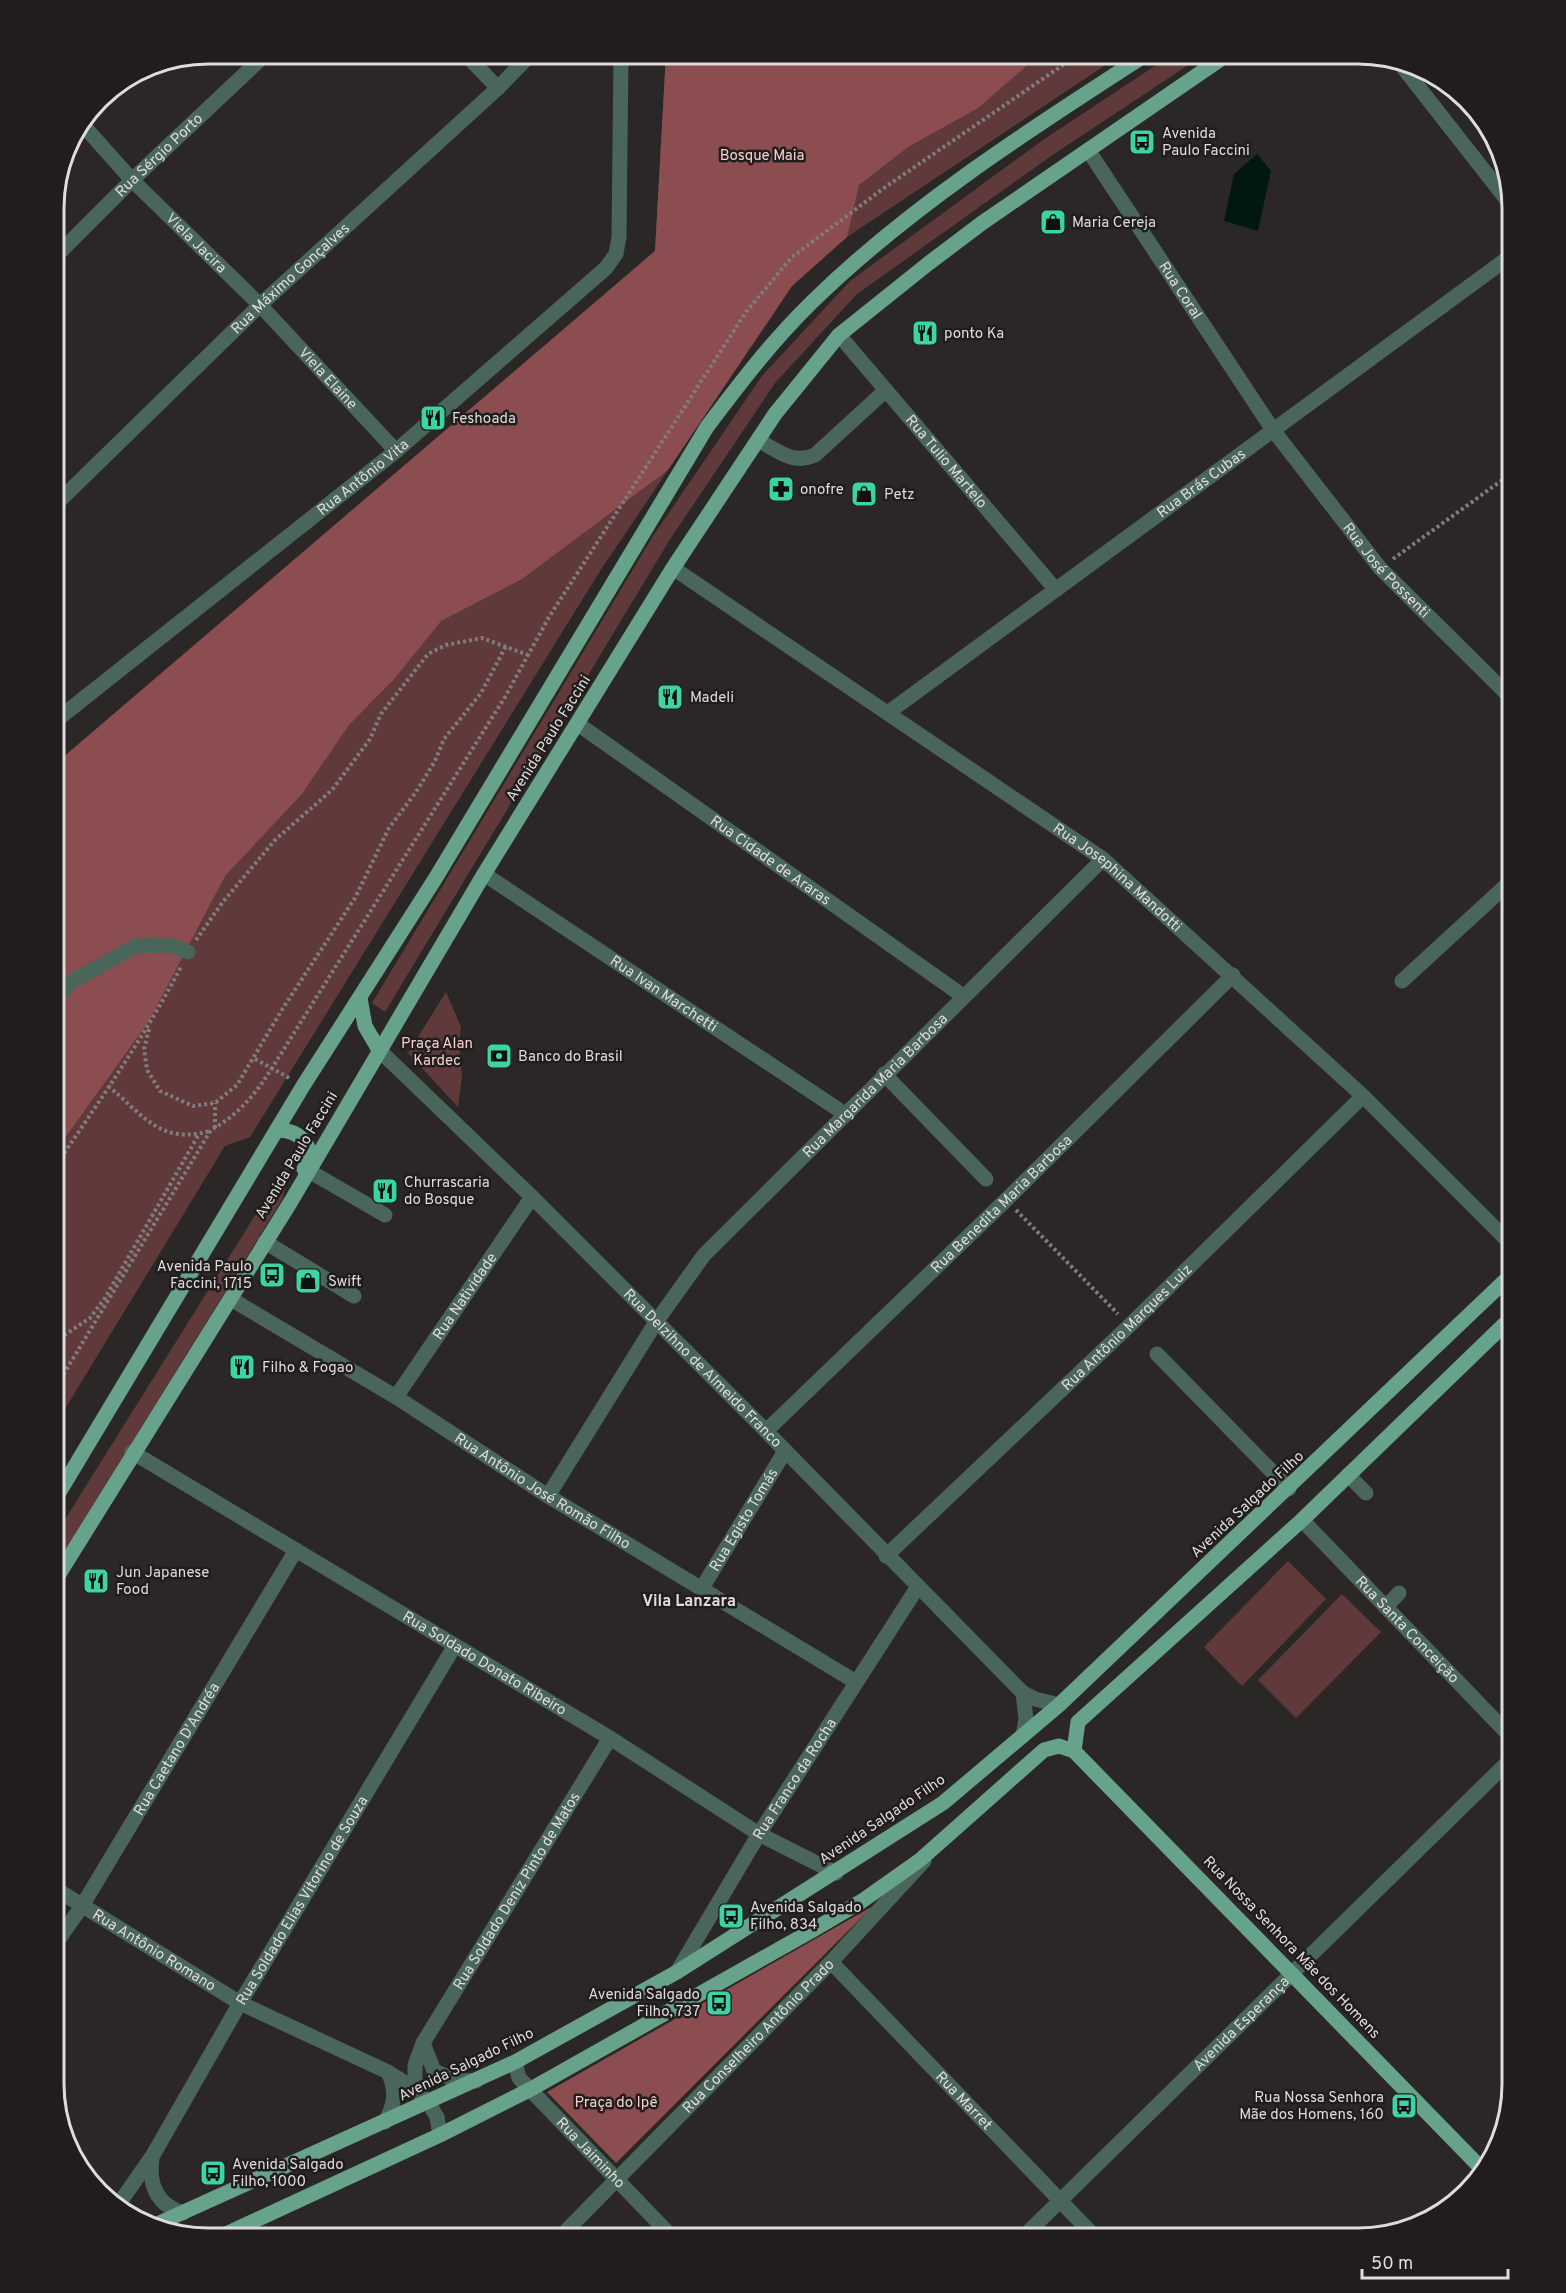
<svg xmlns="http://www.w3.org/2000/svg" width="1566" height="2293" font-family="Overpass,sans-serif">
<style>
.green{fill:#603a3b}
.forest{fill:#8b4d50}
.water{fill:#02170f}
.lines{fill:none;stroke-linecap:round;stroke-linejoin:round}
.path{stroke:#807c7c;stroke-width:4;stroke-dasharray:3 3;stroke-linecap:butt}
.minor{stroke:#4a655a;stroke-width:15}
.major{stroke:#67a28a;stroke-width:15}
.labels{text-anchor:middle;stroke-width:5;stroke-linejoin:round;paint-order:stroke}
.poi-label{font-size:15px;fill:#dfdcdc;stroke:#211d1d;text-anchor:start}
.street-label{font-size:15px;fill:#dfdcdc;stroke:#211d1d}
.park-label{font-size:15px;fill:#f7cfcf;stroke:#211d1d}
.neighbourhood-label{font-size:16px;font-weight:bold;fill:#e2dddd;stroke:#211d1d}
.rim{fill:none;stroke:#dfdcdc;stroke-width:3}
</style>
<rect width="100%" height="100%" fill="#2b2727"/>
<!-- green -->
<g class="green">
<path d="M 666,54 L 1122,54 L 847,237 L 792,286 L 600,571 L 250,1137 L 225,1146 L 54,1427 L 54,765 L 655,251 Z"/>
<path d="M 1173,54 L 1205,54 L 1054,154 L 857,294 L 775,383 L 669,541 L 385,1012 L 372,1003 L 653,536 L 762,376 L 850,281 L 1043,140 Z"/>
<path d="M 446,992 L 461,1027 L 459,1045 L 462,1077 L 458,1107 L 408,1053 Z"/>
<path d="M 291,1158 L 283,1198 L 54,1569 L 54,1537 Z"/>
<path d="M 1288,1561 L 1326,1599 L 1242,1686 L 1204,1647 Z"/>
<path d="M 1342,1594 L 1381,1632 L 1296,1718 L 1258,1680 Z"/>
</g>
<!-- forest -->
<g class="forest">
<path d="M 666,54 L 1040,54 L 978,108 L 908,147 L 859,185 L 847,237 L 792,286 L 668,470 L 522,579 L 441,621 L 395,678 L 349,725 L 301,795 L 225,876 L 149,1021 L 54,1153 L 54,765 L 655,251 Z"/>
<path d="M 873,1906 L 616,2163 L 547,2092 Z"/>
</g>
<!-- water -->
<path class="water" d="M 1257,154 L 1271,171 L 1258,231 L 1224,221 L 1234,174 Z"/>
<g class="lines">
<!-- path -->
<g class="path">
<path d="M 1393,559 L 1512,473"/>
<path d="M 196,940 L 222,903 L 275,840 L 332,790 L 370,739 L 381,714 L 428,654 L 446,645 L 482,638 L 528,655"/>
<path d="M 149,1029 L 144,1049 L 147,1070 L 160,1091 L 193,1106 L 215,1103 L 237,1085 L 283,1008 L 355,898 L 389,828 L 416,792 L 435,761 L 444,739 L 481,693 L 506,646"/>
<path d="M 255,1059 L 291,1079"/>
<path d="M 108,1086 C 144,1115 159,1145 210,1131"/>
<path d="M 215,1128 L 215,1103"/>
<path d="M 54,1168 C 99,1102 145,1036 182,965"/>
<path d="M 1016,1210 L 1118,1314"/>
<path d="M 54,1342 L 90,1318 L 105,1298 L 199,1134"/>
<path d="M 54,1390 L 211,1130 C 238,1115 255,1095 272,1068 L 505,697 L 549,617 L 746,312 L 792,257 L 884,188 L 1079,54"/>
</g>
<!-- minor -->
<g class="minor">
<path d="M 465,54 L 498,88"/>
<path d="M 1402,66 L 1511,205"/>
<path id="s1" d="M 82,124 L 132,180 L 260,305 L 396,451"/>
<path id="s2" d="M 1088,150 L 1273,430 L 1380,568 L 1512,699"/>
<path id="s3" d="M 54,258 L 132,180 L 266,54"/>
<path id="s4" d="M 839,335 L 1056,590"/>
<path d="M 758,440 C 778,451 793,465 815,455 L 886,390"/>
<path id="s5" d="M 54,506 L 260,305 L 498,88 L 531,54"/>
<path id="s6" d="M 673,568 L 1103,859 L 1363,1096 L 1512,1245"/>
<path id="s7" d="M 889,712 L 1512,255"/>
<path id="s8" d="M 54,722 L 396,451 L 606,268 L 616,254 L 619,237 L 621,54"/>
<path id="s9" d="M 578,724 L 963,996"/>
<path id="s10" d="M 484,874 L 845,1114"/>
<path d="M 1402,981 L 1512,880"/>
<path d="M 54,1001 L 71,982 L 136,946 L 169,945 L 188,952"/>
<path id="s11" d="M 379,1050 L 532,1197 L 766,1431 L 1023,1693 L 1035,1699 L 1059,1705"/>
<path d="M 884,1074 L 986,1179"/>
<path d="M 309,1171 L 385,1215"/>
<path d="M 265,1242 L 354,1296"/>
<path id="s12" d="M 231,1299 L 396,1397 L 548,1496 L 856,1682"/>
<path d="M 1157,1354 L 1289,1489"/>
<path id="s13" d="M 396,1397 L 532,1197"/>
<path id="s14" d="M 766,1431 L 1007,1199 L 1233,975"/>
<path id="s15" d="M 132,1452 L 610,1738 L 759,1834 L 836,1873"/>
<path d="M 1348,1475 L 1366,1493"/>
<path id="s16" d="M 548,1496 L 656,1322 L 704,1255 L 1103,859"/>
<path id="s17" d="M 1302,1520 L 1512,1738"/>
<path id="s18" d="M 886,1556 L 1129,1326 L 1363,1096"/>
<path id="s19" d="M 702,1588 L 785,1451"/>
<path d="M 1386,1607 L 1399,1593"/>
<path d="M 1023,1693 L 1026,1719 L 1023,1736"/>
<path id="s20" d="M 54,1888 L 240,2003 L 388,2072 L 415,2089 L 428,2102 L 437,2117 L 440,2135"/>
<path id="s21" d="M 54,1946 L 82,1906 L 296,1550"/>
<path id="s22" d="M 831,1962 L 1097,2239"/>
<path id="s23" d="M 677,1972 L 759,1834 L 917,1588"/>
<path d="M 423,2043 L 434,2071 L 455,2080 L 476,2081"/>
<path id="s24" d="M 515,2062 L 519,2078 L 674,2239"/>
<path id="s25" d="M 415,2089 L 415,2065 L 423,2043 L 610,1738"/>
<path d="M 385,2122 C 395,2104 397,2091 388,2072"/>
<path d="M 152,2158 C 148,2185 157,2205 183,2213"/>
<path id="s26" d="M 118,2205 L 153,2155 L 240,2003 L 454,1647"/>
<path id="s27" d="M 558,2239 L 831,1962 L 924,1861"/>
<path id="s28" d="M 1021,2239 L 1512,1758"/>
</g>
<!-- major -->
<g class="major">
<path d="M 360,998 L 365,1026 L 379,1050"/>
<path d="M 279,1130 C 300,1131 318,1147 304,1169"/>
<path d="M 54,1501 L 303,1086 L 435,879 L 707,427 C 740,383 773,340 812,302 C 910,206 1032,128 1147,54"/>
<path d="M 54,1582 L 290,1203 L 484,874 L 673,568 L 775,414 L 839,335 L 929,263 L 982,223 L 1228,54"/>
<path d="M 1074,1751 L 1078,1722 L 1302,1520 L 1512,1317"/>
<path d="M 155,2225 L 515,2062 L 677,1972 L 943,1803 L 1059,1705 L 1512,1274"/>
<path d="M 215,2239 L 440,2135 L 531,2089 L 813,1930 L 862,1901 L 920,1860 L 1044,1750 L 1059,1746 L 1074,1751 L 1483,2170"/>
</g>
</g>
<!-- icons -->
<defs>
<g id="bus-square" transform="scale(1.35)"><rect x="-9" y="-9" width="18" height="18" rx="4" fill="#3cd4a4" stroke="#211d1d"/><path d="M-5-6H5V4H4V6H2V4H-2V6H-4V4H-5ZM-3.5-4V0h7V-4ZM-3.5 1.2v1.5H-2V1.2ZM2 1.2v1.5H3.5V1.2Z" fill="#111"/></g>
<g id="shop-square" transform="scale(1.35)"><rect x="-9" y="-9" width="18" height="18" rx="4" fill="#3cd4a4" stroke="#211d1d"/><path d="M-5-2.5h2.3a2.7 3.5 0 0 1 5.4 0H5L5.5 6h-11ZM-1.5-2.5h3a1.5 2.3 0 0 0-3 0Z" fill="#111"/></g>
<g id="restaurant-square" transform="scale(1.35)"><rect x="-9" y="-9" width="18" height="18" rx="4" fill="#3cd4a4" stroke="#211d1d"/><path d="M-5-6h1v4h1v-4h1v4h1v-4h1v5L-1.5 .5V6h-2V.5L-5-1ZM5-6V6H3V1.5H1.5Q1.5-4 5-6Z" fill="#111"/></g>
<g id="pharmacy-square" transform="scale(1.35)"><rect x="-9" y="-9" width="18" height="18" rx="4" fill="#3cd4a4" stroke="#211d1d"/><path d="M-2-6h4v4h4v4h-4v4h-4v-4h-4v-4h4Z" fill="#111"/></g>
<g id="bank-square" transform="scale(1.35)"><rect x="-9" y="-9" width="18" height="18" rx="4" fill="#3cd4a4" stroke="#211d1d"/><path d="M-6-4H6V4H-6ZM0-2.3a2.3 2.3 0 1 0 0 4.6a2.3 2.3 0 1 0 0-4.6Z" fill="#111"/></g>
</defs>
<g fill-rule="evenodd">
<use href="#bus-square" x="1142" y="142"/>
<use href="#shop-square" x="1053" y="222"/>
<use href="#restaurant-square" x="925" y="333"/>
<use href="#restaurant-square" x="433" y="418"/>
<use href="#pharmacy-square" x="781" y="489"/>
<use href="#shop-square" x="864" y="494"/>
<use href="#restaurant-square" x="670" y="697"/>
<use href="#bank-square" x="499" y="1056"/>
<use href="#restaurant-square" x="385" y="1191"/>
<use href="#bus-square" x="272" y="1275"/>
<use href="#shop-square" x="308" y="1281"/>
<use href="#restaurant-square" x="242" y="1367"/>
<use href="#restaurant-square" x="96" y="1581"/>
<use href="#bus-square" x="731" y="1916"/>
<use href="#bus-square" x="719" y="2003"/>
<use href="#bus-square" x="1404" y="2106"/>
<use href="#bus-square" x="213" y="2173"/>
</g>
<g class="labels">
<!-- poi labels -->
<g class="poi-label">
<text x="1162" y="138">Avenida<tspan x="1162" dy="17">Paulo Faccini</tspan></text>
<text x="1072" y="227">Maria Cereja</text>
<text x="944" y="338">ponto Ka</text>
<text x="452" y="423">Feshoada</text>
<text x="800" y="494">onofre</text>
<text x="884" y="499">Petz</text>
<text x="690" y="702">Madeli</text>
<text x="518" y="1061">Banco do Brasil</text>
<text x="404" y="1187">Churrascaria<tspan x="404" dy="17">do Bosque</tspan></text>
<text x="252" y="1271" text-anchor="end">Avenida Paulo<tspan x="252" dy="17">Faccini, 1715</tspan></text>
<text x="328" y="1286">Swift</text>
<text x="262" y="1372">Filho &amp; Fogao</text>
<text x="116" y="1577">Jun Japanese<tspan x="116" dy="17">Food</tspan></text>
<text x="750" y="1912">Avenida Salgado<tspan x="750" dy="17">Filho, 834</tspan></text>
<text x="700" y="1999" text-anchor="end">Avenida Salgado<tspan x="700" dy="17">Filho, 737</tspan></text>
<text x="1384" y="2102" text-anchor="end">Rua Nossa Senhora<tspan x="1384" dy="17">Mãe dos Homens, 160</tspan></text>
<text x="232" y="2169">Avenida Salgado<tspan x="232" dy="17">Filho, 1000</tspan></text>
</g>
<!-- street labels -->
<g class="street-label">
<text dy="5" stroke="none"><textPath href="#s3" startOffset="147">Rua Sérgio Porto</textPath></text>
<text dy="5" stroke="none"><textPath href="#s1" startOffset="165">Viela Jacira</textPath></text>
<text dy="5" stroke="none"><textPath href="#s5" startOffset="328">Rua Máximo Gonçalves</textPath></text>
<text dy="5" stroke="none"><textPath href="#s2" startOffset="168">Rua Coral</textPath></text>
<text dy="5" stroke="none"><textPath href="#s1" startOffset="354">Viela Elaine</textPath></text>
<text dy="5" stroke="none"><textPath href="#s4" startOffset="166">Rua Tulio Martelo</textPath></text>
<text dy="5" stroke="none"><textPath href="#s8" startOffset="394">Rua Antônio Vita</textPath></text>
<text dy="5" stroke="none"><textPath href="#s7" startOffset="387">Rua Brás Cubas</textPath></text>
<text dy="5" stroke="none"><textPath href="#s2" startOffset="516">Rua José Possenti</textPath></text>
<text transform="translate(548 738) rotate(-58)" y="5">Avenida Paulo Faccini</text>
<text dy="5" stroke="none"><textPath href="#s9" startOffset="236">Rua Cidade de Araras</textPath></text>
<text dy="5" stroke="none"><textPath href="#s6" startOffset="542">Rua Josephina Mandotti</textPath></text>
<text dy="5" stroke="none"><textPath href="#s10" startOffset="216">Rua Ivan Marchetti</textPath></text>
<text dy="5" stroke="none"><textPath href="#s16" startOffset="528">Rua Margarida Maria Barbosa</textPath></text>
<text transform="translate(296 1155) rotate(-59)" y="5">Avenida Paulo Faccini</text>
<text dy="5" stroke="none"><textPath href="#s14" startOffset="327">Rua Benedita Maria Barbosa</textPath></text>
<text dy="5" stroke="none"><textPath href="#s13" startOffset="122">Rua Natividade</textPath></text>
<text dy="5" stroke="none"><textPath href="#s18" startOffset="332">Rua Antônio Marques Luiz</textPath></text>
<text dy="5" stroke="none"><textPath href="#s11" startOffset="454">Rua Delzihno de Almeido Franco</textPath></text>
<text dy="5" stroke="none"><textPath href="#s12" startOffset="366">Rua Antônio José Romão Filho</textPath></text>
<text transform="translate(1247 1504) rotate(-43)" y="5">Avenida Salgado Filho</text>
<text dy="5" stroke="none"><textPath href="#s19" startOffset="80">Rua Egisto Tomás</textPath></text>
<text dy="5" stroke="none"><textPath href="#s17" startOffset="152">Rua Santa Conceição</textPath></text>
<text dy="5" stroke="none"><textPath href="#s15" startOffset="411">Rua Soldado Donato Ribeiro</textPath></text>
<text dy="5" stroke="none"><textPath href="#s21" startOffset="232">Rua Caetano D'Andréa</textPath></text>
<text dy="5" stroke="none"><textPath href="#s23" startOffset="226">Rua Franco da Rocha</textPath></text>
<text transform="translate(882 1819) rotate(-34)" y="5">Avenida Salgado Filho</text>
<text dy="5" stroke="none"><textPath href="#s25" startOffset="226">Rua Soldado Deniz Pinto de Matos</textPath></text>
<text dy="5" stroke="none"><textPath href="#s26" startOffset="356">Rua Soldado Elias Vitorino de Souza</textPath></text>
<text transform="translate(1292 1947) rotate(46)" y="5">Rua Nossa Senhora Mãe dos Homens</text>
<text dy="5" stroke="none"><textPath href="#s20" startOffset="118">Rua Antônio Romano</textPath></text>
<text dy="5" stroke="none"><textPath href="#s28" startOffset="308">Avenida Esperança</textPath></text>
<text dy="5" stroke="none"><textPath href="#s27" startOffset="285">Rua Conselheiro Antônio Prado</textPath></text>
<text transform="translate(466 2064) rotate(-26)" y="5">Avenida Salgado Filho</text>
<text dy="5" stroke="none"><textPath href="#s22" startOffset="192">Rua Marret</textPath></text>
<text dy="5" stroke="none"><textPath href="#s24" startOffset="120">Rua Jaiminho</textPath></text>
</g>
<!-- park labels -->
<g class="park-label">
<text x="762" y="160">Bosque Maia</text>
<text x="437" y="1048">Praça Alan<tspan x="437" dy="17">Kardec</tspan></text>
<text x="616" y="2107">Praça do Ipê</text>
</g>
<!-- neighbourhood labels -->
<g class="neighbourhood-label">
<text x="689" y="1606">Vila Lanzara</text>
</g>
</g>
<!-- crop -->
<path d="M0 0H1566V2293H0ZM208 64H1358A144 144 0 0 1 1502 208V2084A144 144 0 0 1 1358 2228H208A144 144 0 0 1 64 2084V208A144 144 0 0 1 208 64Z" fill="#211d1d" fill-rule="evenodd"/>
<path class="rim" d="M208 64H1358A144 144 0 0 1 1502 208V2084A144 144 0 0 1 1358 2228H208A144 144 0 0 1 64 2084V208A144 144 0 0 1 208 64Z"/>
<!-- scale -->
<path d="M1362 2269v9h146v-9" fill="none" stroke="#dfdcdc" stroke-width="3"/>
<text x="1371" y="2269" font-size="18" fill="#dfdcdc" stroke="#211d1d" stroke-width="4.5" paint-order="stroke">50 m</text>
</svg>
